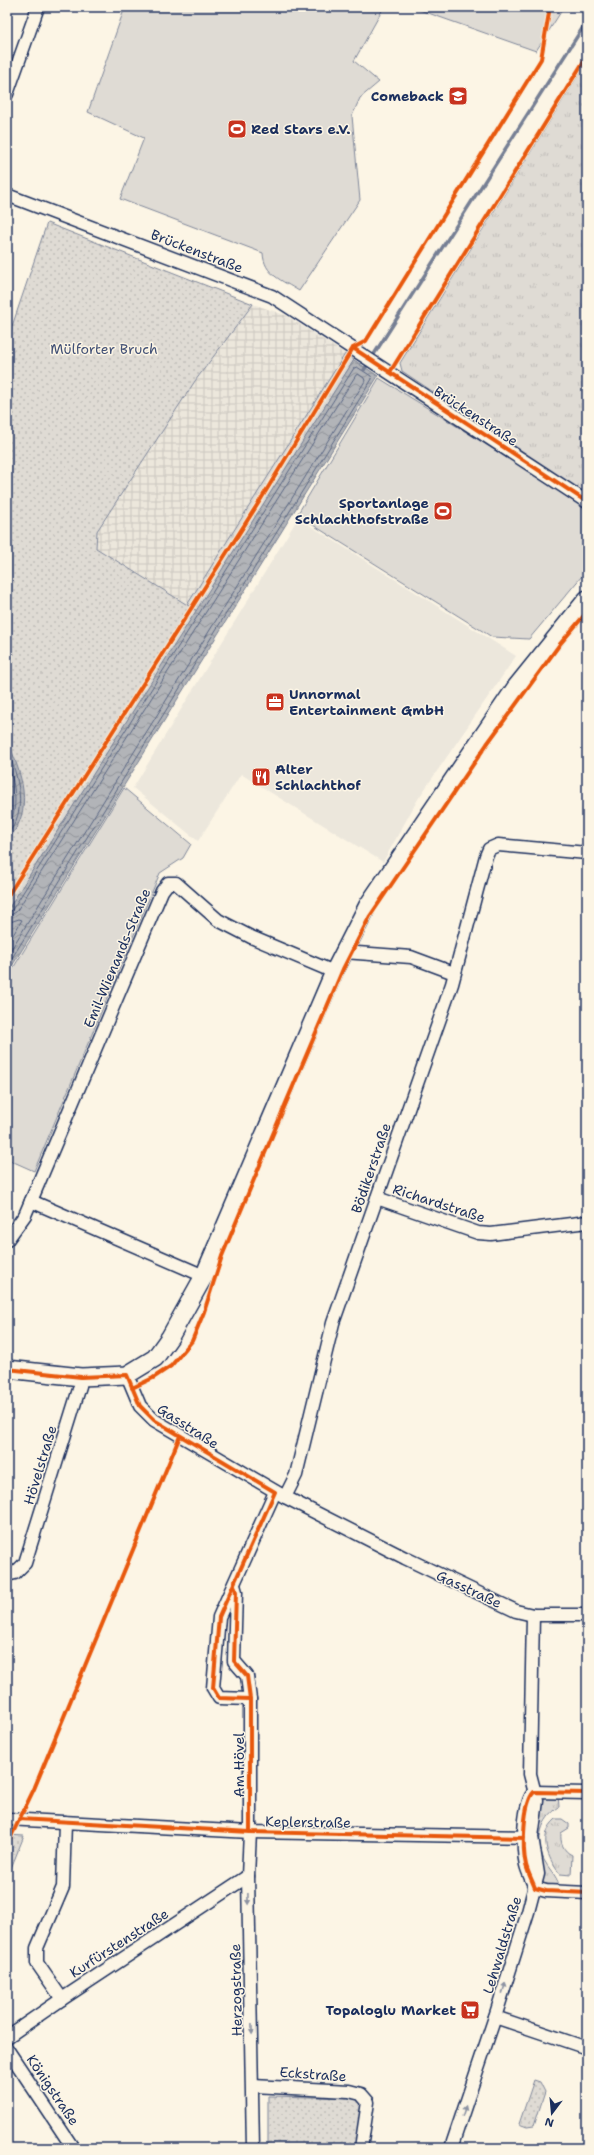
<svg xmlns="http://www.w3.org/2000/svg" width="594" height="2155" font-family="'Shantell Sans',sans-serif">
<style>
.built{fill:#ece7dc}
.industrial{fill:url(#industrial-grid)}
.grass{fill:url(#grass-tufts);stroke:#7d8599}
.park{fill:url(#park-dots);stroke:#7d8599}
.garden{fill:#dfdbd4;stroke:#7d8599}
.water{fill:url(#water-waves);stroke:#767f94}
.lines{fill:none;stroke-linecap:round;stroke-linejoin:round}
.shore{stroke:#576482;stroke-width:1}
.stream{stroke:#767f94;stroke-width:3.5}
.street-casing{stroke:#1b2f5e;stroke-width:15}
.secondary-casing{stroke:#1b2f5e;stroke-width:20}
.street{stroke:#fcf5e5;stroke-width:12}
.secondary{stroke:#fcf5e5;stroke-width:17}
.cycleway-casing{stroke:#fcf5e5;stroke-width:6}
.cycleway{stroke:#e8590c;stroke-width:4}
.oneway{fill:#8c92a2}
.labels{text-anchor:middle;stroke-width:3;stroke-linejoin:round;paint-order:stroke}
.poi-label{font-size:14px;font-weight:bold;fill:#1b2f5e;stroke:#fcf5e5;text-anchor:end}
.street-label{font-size:14px;fill:#1b2f5e;stroke:#fcf5e5}
.park-label{font-size:14px;fill:#425176;stroke:#fcf5e5}
</style>
<defs>
<pattern id="industrial-grid" width="8" height="8" patternUnits="userSpaceOnUse"><rect width="8" height="8" fill="#ece7dc"/><path d="M0 4h8M4 0v8" fill="none" stroke="#cac6bf"/></pattern>
<pattern id="grass-tufts" width="24" height="20" patternUnits="userSpaceOnUse"><rect width="24" height="20" fill="#dfdbd4"/><path d="M3 7l-1-3M5 7V3M7 7l1-3M15 17l-1-3M17 17v-4M19 17l1-3" fill="none" stroke="#bfbcb8"/></pattern>
<pattern id="park-dots" width="8" height="8" patternUnits="userSpaceOnUse"><rect width="8" height="8" fill="#dfdbd4"/><path d="M2 2h.1M6 6h.1" fill="none" stroke="#bfbcb8" stroke-width="1.8" stroke-linecap="round"/></pattern>
<pattern id="water-waves" width="16" height="10" patternUnits="userSpaceOnUse"><rect width="16" height="10" fill="#b2b4b8"/><path d="M0 5q4-4 8 0t8 0" fill="none" stroke="#909399"/></pattern>
</defs>
<rect width="100%" height="100%" fill="#fcf5e5"/>
<filter id="ink" filterUnits="userSpaceOnUse"><feTurbulence type="fractalNoise" baseFrequency=".025" numOctaves="2"/><feDisplacementMap in="SourceGraphic" scale="8" xChannelSelector="R" yChannelSelector="G"/><feConvolveMatrix kernelMatrix="1 2 1 2 8 2 1 2 1" color-interpolation-filters="sRGB"/></filter>
<g filter="url(#ink)">
<!-- built -->
<path class="built" d="M 298,518 L 516,656 L 418,799 L 383,862 L 241,774 L 198,841 L 133,788 Z"/>
<!-- industrial -->
<path class="industrial" d="M 253,304 L 285,315 L 345,354 L 187,605 L 96,548 L 97,531 L 195,381 Z"/>
<!-- grass -->
<g class="grass">
<path d="M 587,61 L 587,495 L 402,371 L 400,363 Z"/>
<path d="M 345,354 L 354,360 L 197,611 L 187,605 Z"/>
<path d="M 558,1795 L 559,1807 C 541,1819 535,1839 544,1860 C 548,1868 555,1874 558,1882 L 558,1885 L 544,1884 L 541,1882 L 535,1850 L 540,1798 Z"/>
<path d="M 556,1819 L 562,1819 L 569,1824 L 569,1828 L 561,1833 C 560,1842 563,1851 572,1855 L 571,1875 L 560,1874 C 548,1859 537,1835 556,1819 Z"/>
</g>
<!-- park -->
<g class="park">
<path d="M 47,223 L 253,304 L 195,381 L 97,531 L 96,548 L 197,611 L 7,911 L 7,341 Z"/>
<path d="M 7,1835 L 24,1836 L 7,1878 Z"/>
<path d="M 534,2080 L 540,2082 L 545,2092 L 534,2126 L 527,2127 L 519,2124 Z"/>
<path d="M 268,2096 L 355,2098 L 364,2104 L 357,2148 L 268,2148 Z"/>
</g>
<!-- garden -->
<g class="garden">
<path d="M 125,7 L 384,7 L 354,61 L 379,82 L 360,98 L 352,116 L 360,200 L 299,291 C 282,280 264,275 263,253 L 120,199 L 144,138 L 88,112 Z"/>
<path d="M 411,7 L 564,7 L 536,51 Z"/>
<path d="M 379,378 L 587,507 L 587,570 L 529,639 L 492,637 L 297,515 Z"/>
<path d="M 124,788 L 191,844 L 183,858 L 160,873 L 34,1171 L 7,1159 L 7,978 Z"/>
</g>
<!-- water -->
<g class="water">
<path d="M 354,360 L 378,376 L 7,974 L 7,911 Z"/>
<path d="M 7,739 C 21,774 36,809 7,841 Z"/>
</g>
<g class="lines">
<!-- shore -->
<g class="shore">
<path d="M 7,749 C 18,776 29,811 7,835"/>
<path d="M 7,762 C 15,782 20,810 7,828"/>
<path d="M 7,912 L 12,910 L 354,368 L 357,367 L 371,376 L 372,379 L 7,966"/>
<path d="M 7,917 L 16,912 L 356,375 L 358,374 L 364,378 L 365,381 L 7,956"/>
<path d="M 7,923 L 19,919 L 22,920 L 7,945"/>
</g>
<!-- stream -->
<path class="stream" d="M 364,370 L 587,21"/>
<!-- street casing -->
<g class="street-casing">
<g id="street">
<path d="M 7,94 L 38,7"/>
<path d="M 7,195 L 272,296 L 587,502"/>
<path d="M 344,952 L 411,957 L 454,973"/>
<path d="M 377,1198 L 478,1233 L 491,1234 L 587,1222"/>
<path d="M 31,1201 L 204,1276"/>
<path d="M 7,1240 L 25,1215 L 31,1201 L 162,891 L 168,883 L 176,883 L 218,920 L 251,937 L 334,972"/>
<path d="M 127,1375 L 140,1406 L 154,1420 L 285,1497 L 405,1558 L 516,1611 L 533,1615 L 587,1615"/>
<path d="M 285,1497 L 296,1475 L 333,1323 L 452,984 L 486,856 L 489,849 L 498,845 L 587,853"/>
<path d="M 7,1575 L 15,1573 L 25,1563 L 80,1386 L 81,1377"/>
<path d="M 234,1585 L 236,1592 L 234,1661 L 247,1676 L 250,1699 L 250,1832 L 248,1876 L 253,2148"/>
<path d="M 250,1699 L 219,1698 L 213,1688 L 219,1617 L 275,1492"/>
<path d="M 534,1792 C 523,1803 522,1849 526,1865 C 528,1873 532,1880 535,1888 L 546,1891 L 587,1893"/>
<path d="M 534,1792 L 587,1793"/>
<path d="M 7,1819 L 250,1832 L 532,1837"/>
<path d="M 62,1999 L 37,1963 L 37,1948 L 63,1887 L 65,1822"/>
<path d="M 495,2017 L 587,2048"/>
<path d="M 7,2037 L 62,1999 L 248,1876"/>
<path d="M 7,2049 L 73,2148"/>
<path d="M 253,2086 L 349,2091 L 361,2094 L 368,2102 L 361,2148"/>
<path d="M 451,2148 L 495,2017 L 528,1912 L 538,1874 L 532,1837 L 537,1801 L 530,1774 L 533,1615"/>
</g>
</g>
<!-- secondary casing -->
<g class="secondary-casing">
<path id="secondary" d="M 7,1369 L 81,1377 L 127,1375 L 155,1358 L 170,1337 L 204,1276 L 334,972 L 368,905 L 516,687 L 587,599"/>
</g>
<!-- street -->
<use href="#street" class="street"/>
<!-- secondary -->
<use href="#secondary" class="secondary"/>
<!-- cycleway casing -->
<g class="cycleway-casing">
<g id="cycleway">
<path d="M 353,348 L 587,502"/>
<path d="M 390,372 L 587,56"/>
<path d="M 7,897 L 261,499 L 353,348 L 366,341 L 541,59 L 550,7"/>
<path d="M 7,1369 L 81,1377 L 127,1375 L 140,1406 L 154,1420 L 275,1492 L 219,1617 L 213,1688 L 219,1698 L 250,1699"/>
<path d="M 132,1388 L 153,1378 L 171,1366 L 192,1341 L 204,1312 L 222,1256 L 283,1110 L 343,969 L 370,916 L 487,744 L 560,644 L 587,612"/>
<path d="M 234,1585 L 236,1592 L 234,1661 L 247,1676 L 250,1699 L 250,1832"/>
<path d="M 587,1793 L 534,1792 C 523,1803 522,1849 526,1865 C 528,1873 532,1880 535,1888 L 546,1891 L 587,1893"/>
<path d="M 19,1819 L 250,1832 L 524,1838"/>
<path d="M 7,1845 L 34,1789 L 180,1436"/>
</g>
</g>
<!-- cycleway -->
<use href="#cycleway" class="cycleway"/>
</g>
<!-- one-way arrows -->
<defs><path id="oneway-solid" d="M-6-.8H1V-3.2L6.5 0L1 3.2V.8H-6Z"/></defs>
<g class="oneway">
<use href="#oneway-solid" transform="translate(248 1899) rotate(89)"/>
<use href="#oneway-solid" transform="translate(504 1988) rotate(-73)"/>
<use href="#oneway-solid" transform="translate(252 2029) rotate(89)"/>
<use href="#oneway-solid" transform="translate(464 2111) rotate(-72)"/>
</g>
</g>
<!-- icons -->
<defs>
<g id="school-square" transform="scale(1)"><rect x="-9" y="-9" width="18" height="18" rx="4" fill="#c8321e" stroke="#fcf5e5"/><path d="M0-5L7-2L0 1L-7-2ZM-4 1L0 2.5L4 1V4Q0 6-4 4Z" fill="#fff"/></g>
<g id="stadium-square" transform="scale(1)"><rect x="-9" y="-9" width="18" height="18" rx="4" fill="#c8321e" stroke="#fcf5e5"/><path d="M0-5a6.5 5 0 1 0 0 10a6.5 5 0 1 0 0-10ZM-3.5-1.8h7v3.6h-7Z" fill="#fff"/></g>
<g id="office-square" transform="scale(1)"><rect x="-9" y="-9" width="18" height="18" rx="4" fill="#c8321e" stroke="#fcf5e5"/><path d="M-6-3h4V-5.5h4V-3h4V5H-6ZM-1-4.5V-3h2v-1.5ZM-6 0V1H6V0Z" fill="#fff"/></g>
<g id="restaurant-square" transform="scale(1)"><rect x="-9" y="-9" width="18" height="18" rx="4" fill="#c8321e" stroke="#fcf5e5"/><path d="M-5-6h1v4h1v-4h1v4h1v-4h1v5L-1.5 .5V6h-2V.5L-5-1ZM5-6V6H3V1.5H1.5Q1.5-4 5-6Z" fill="#fff"/></g>
<g id="supermarket-square" transform="scale(1)"><rect x="-9" y="-9" width="18" height="18" rx="4" fill="#c8321e" stroke="#fcf5e5"/><path d="M-6-5.5h2.5l.6 2H6L4.5 2H-2.5L-4.4-4H-6ZM-1.5 3.2a1.3 1.3 0 1 0 .1 0ZM3 3.2a1.3 1.3 0 1 0 .1 0Z" fill="#fff"/></g>
</defs>
<g fill-rule="evenodd">
<use href="#school-square" x="458" y="96"/>
<use href="#stadium-square" x="237" y="129"/>
<use href="#stadium-square" x="443" y="511"/>
<use href="#office-square" x="275" y="702"/>
<use href="#restaurant-square" x="261" y="777"/>
<use href="#supermarket-square" x="470" y="2010"/>
</g>
<g class="labels">
<!-- poi labels -->
<g class="poi-label">
<text x="444" y="101">Comeback</text>
<text x="251" y="134" text-anchor="start">Red Stars e.V.</text>
<text x="429" y="508">Sportanlage<tspan x="429" dy="16">Schlachthofstraße</tspan></text>
<text x="289" y="699" text-anchor="start">Unnormal<tspan x="289" dy="16">Entertainment GmbH</tspan></text>
<text x="275" y="774" text-anchor="start">Alter<tspan x="275" dy="16">Schlachthof</tspan></text>
<text x="456" y="2015">Topaloglu Market</text>
</g>
<!-- street labels -->
<g class="street-label">
<text transform="translate(197 251) rotate(21)" y="5">Brückenstraße</text>
<text transform="translate(476 416) rotate(33)" y="5">Brückenstraße</text>
<text transform="translate(117 958) rotate(-67)" y="5">Emil-Wienands-Straße</text>
<text transform="translate(371 1168) rotate(-71)" y="5">Bödikerstraße</text>
<text transform="translate(439 1203) rotate(18)" y="5">Richardstraße</text>
<text transform="translate(188 1426) rotate(33)" y="5">Gasstraße</text>
<text transform="translate(40 1465) rotate(-73)" y="5">Hövelstraße</text>
<text transform="translate(469 1589) rotate(25)" y="5">Gasstraße</text>
<text transform="translate(239 1765) rotate(-90)" y="5">Am Hövel</text>
<text transform="translate(308 1822) rotate(1)" y="5">Keplerstraße</text>
<text transform="translate(119 1943) rotate(-33)" y="5">Kurfürstenstraße</text>
<text transform="translate(502 1945) rotate(-73)" y="5">Lehwaldstraße</text>
<text transform="translate(236 1990) rotate(-91)" y="5">Herzogstraße</text>
<text transform="translate(313 2074) rotate(4)" y="5">Eckstraße</text>
<text transform="translate(53 2090) rotate(56)" y="5">Königstraße</text>
</g>
<!-- park labels -->
<g class="park-label">
<text x="104" y="354">Mülforter Bruch</text>
</g>
</g>
<!-- margin -->
<rect width="594" height="2155" fill="none" stroke="#fcf5e5" stroke-width="24"/>
<rect x="12" y="12" width="570" height="2131" fill="none" stroke="#1b2f5e" stroke-width="1.5" filter="url(#ink)"/>
<!-- north arrow -->
<g transform="translate(552 2113) rotate(196)" stroke="#fcf5e5" stroke-width="3" paint-order="stroke">
<path d="M0-3L7 15L0 10L-7 15Z" fill="#1b2f5e"/>
<text y="-6" font-size="11" font-weight="bold" text-anchor="middle" fill="#1b2f5e">N</text>
</g>
</svg>
